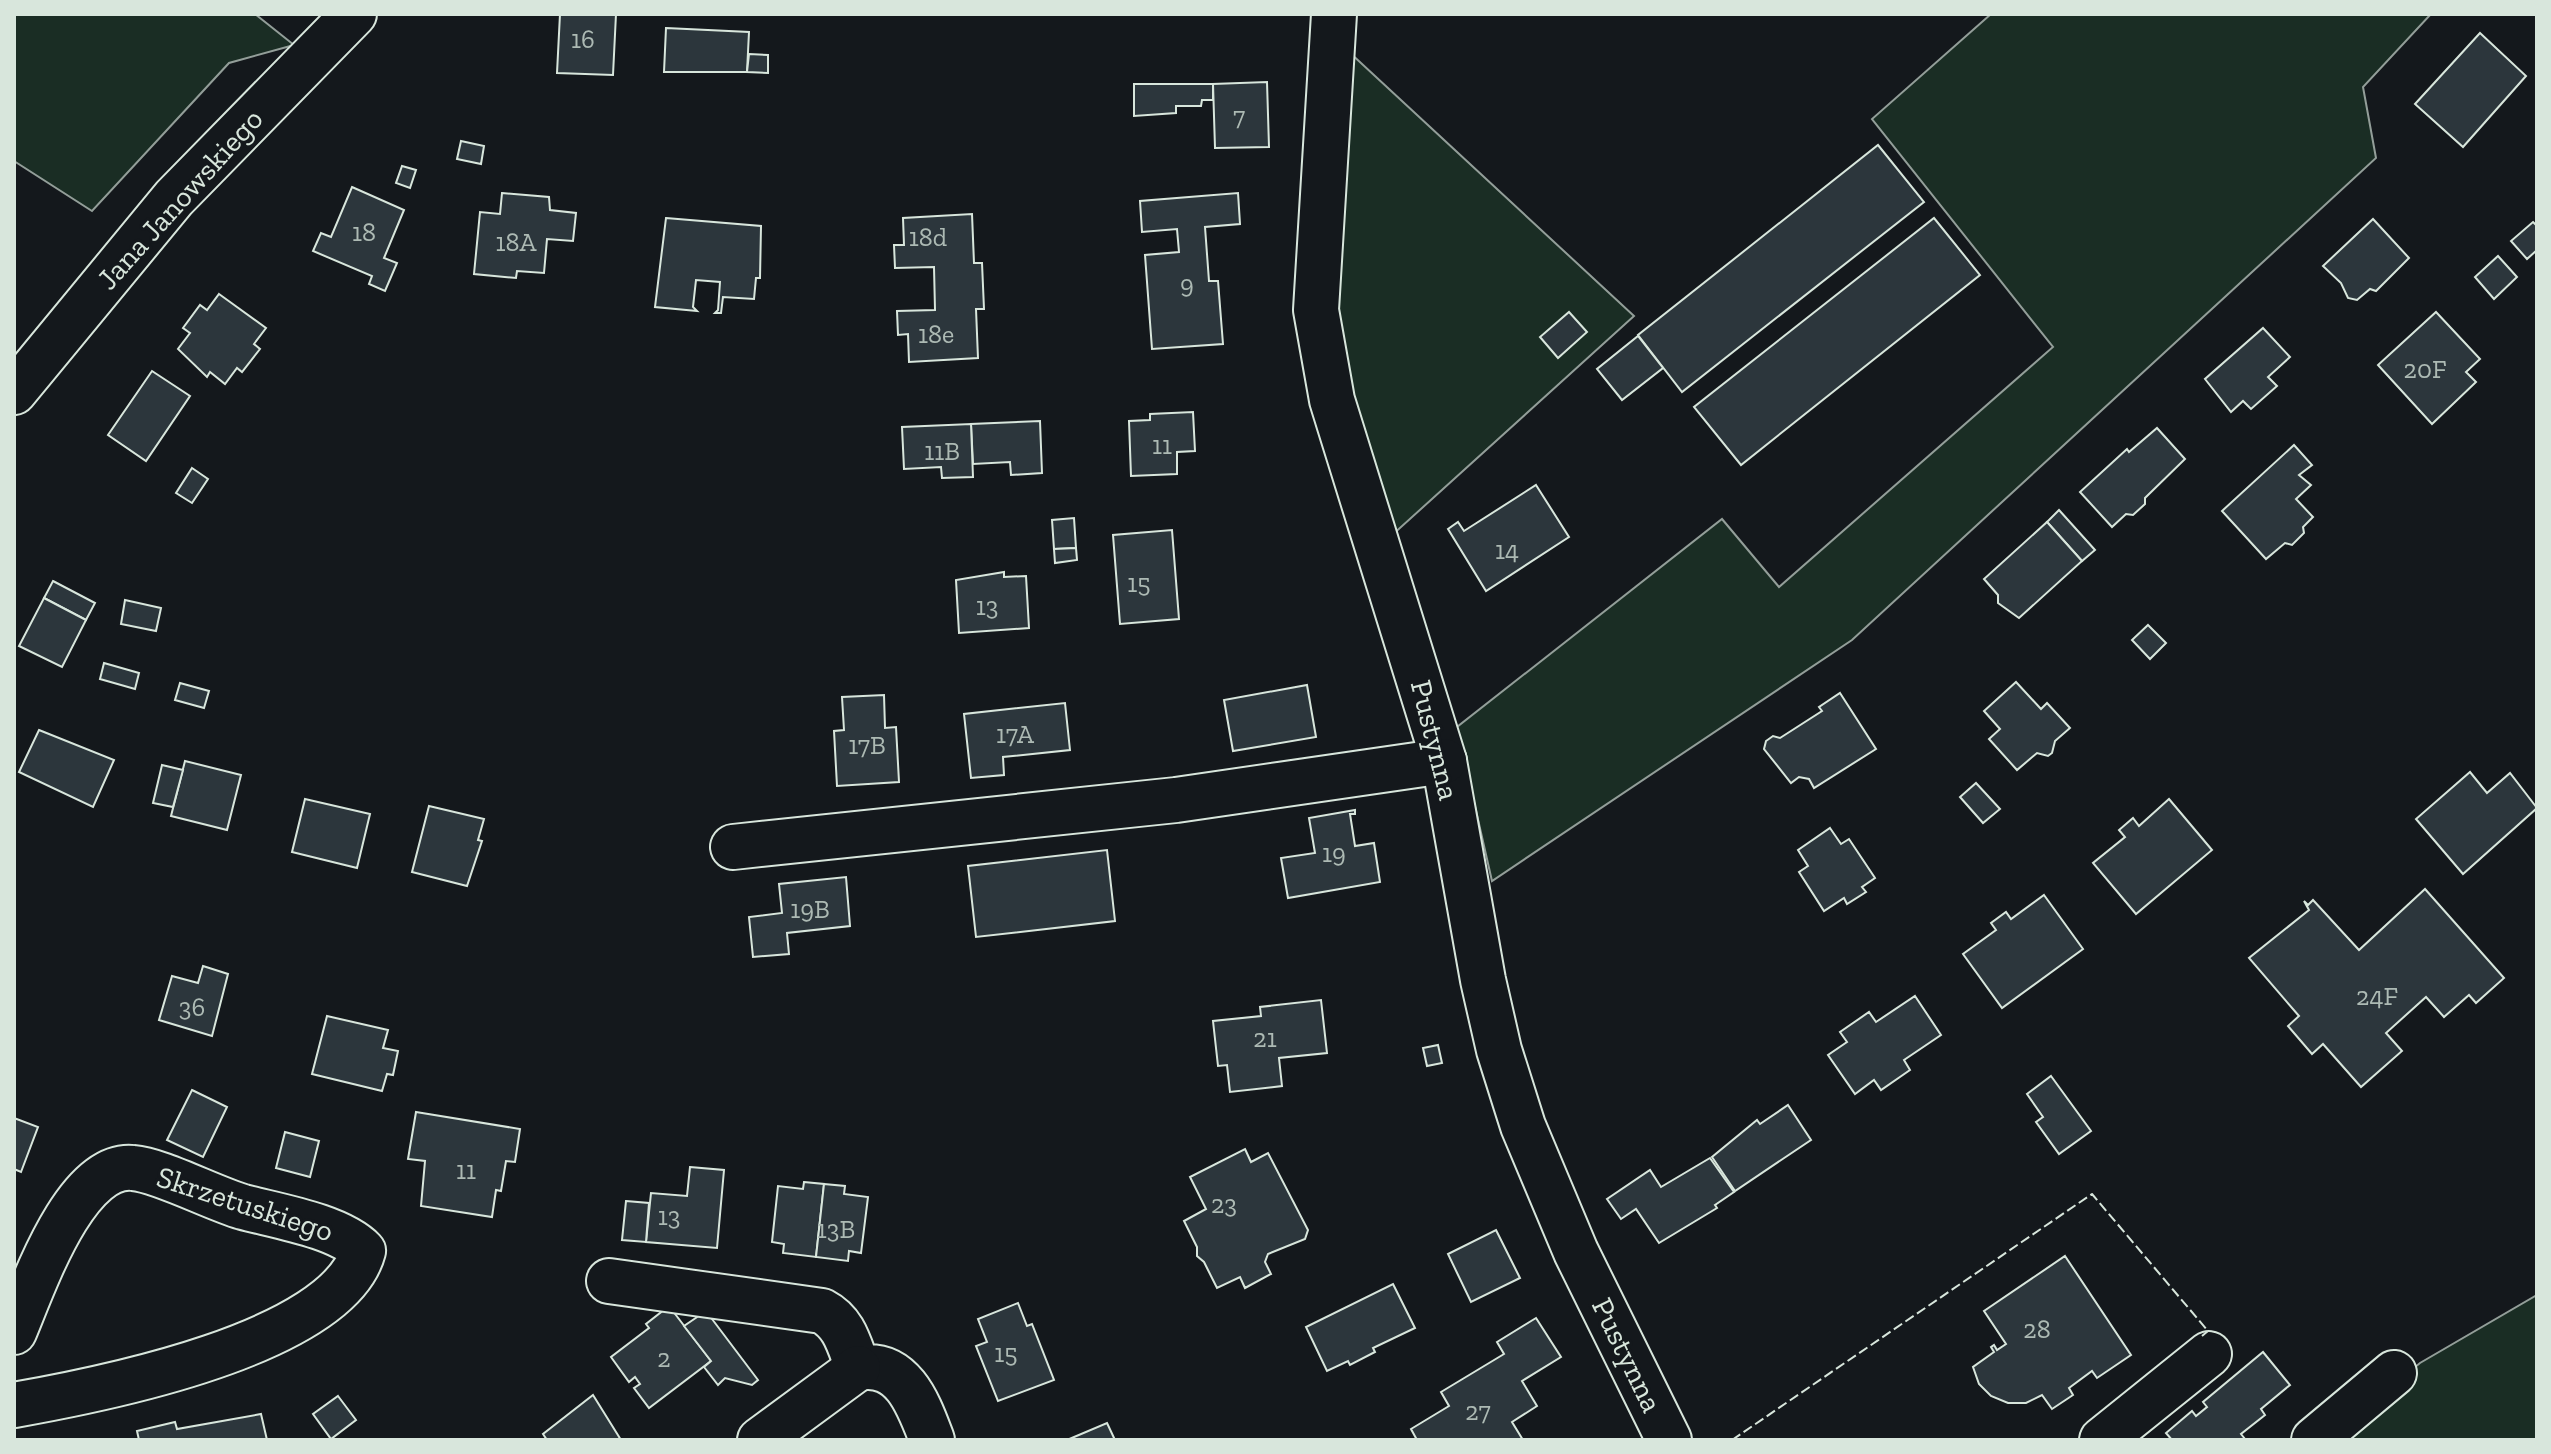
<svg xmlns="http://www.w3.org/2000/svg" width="2551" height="1454" font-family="'Zilla Slab',serif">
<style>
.green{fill:#1a2d24;stroke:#939e99;stroke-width:2}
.building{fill:#2c363c;stroke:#d8e6dc;stroke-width:2}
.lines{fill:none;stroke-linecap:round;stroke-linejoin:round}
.minor-casing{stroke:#d8e6dc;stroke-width:48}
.minor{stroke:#14181c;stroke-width:44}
.fence{stroke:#d8e6dc;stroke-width:2;stroke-dasharray:10 4;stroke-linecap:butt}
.labels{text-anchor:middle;stroke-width:6;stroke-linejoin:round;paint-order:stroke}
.number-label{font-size:26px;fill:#adbab4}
.street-label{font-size:30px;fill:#d8e6dc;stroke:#14181c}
</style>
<rect width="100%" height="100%" fill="#14181c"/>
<!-- green -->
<g class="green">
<path d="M 14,14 L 255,14 L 294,45 L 229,63 L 92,211 L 14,161 Z"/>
<path d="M 1991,14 L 2431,14 L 2363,87 L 2376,158 L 1852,640 L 1492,881 L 1457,727 L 1722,519 L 1779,587 L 2053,347 L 1872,119 Z"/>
<path d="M 1348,51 L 1634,316 L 1390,537 L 1357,423 L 1333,293 Z"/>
<path d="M 2537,1295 L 2537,1440 L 2327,1440 L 2420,1363 Z"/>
</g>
<!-- building -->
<g class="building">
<path d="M 560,14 L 616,14 L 613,75 L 557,73 Z"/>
<path d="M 666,28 L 749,32 L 747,72 L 664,72 Z"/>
<path d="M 2480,33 L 2526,76 L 2463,147 L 2415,104 Z"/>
<path d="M 749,54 L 768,55 L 768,73 L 747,72 Z"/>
<path d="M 1267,82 L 1269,147 L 1215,148 L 1213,84 Z"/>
<path d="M 1134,84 L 1213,84 L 1213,100 L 1202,100 L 1201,106 L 1176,106 L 1176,113 L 1134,116 Z"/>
<path d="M 461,141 L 484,146 L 481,164 L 457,159 Z"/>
<path d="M 1878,145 L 1924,202 L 1682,392 L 1638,335 Z"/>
<path d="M 402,166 L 416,170 L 410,188 L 396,183 Z"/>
<path d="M 352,187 L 404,210 L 384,258 L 397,263 L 385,291 L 369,284 L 372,276 L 313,251 L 321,233 L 331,237 Z"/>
<path d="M 502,193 L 549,197 L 550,210 L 576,213 L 573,241 L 547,239 L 544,273 L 517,271 L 516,278 L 474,274 L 480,212 L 500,214 Z"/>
<path d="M 1238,193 L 1240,224 L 1205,227 L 1209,281 L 1218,281 L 1223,344 L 1152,349 L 1145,255 L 1179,252 L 1177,229 L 1142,232 L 1140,201 Z"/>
<path d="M 972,214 L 974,263 L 982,263 L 984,309 L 976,309 L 978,358 L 909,362 L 908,334 L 898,335 L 897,311 L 935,310 L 934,267 L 895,268 L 894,245 L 904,245 L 903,218 Z"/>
<path d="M 666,218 L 761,226 L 760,278 L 756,278 L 754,299 L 723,297 L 721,313 L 715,313 L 718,310 L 720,282 L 696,280 L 693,307 L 697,311 L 655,307 Z"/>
<path d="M 1934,218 L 1980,275 L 1741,465 L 1694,407 Z"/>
<path d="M 2373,219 L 2409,258 L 2376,291 L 2370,289 L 2357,300 L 2348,298 L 2341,283 L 2323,266 Z"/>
<path d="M 2533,222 L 2537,226 L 2537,250 L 2527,259 L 2511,241 Z"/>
<path d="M 2498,256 L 2517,277 L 2494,299 L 2475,277 Z"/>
<path d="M 219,294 L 266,328 L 254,344 L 260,349 L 242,372 L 237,368 L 225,384 L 210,372 L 207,377 L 178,349 L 190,333 L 183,328 L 200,305 L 207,310 Z"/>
<path d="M 1569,312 L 1587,332 L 1558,358 L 1540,337 Z"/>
<path d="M 2436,312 L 2480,359 L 2466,372 L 2476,382 L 2432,424 L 2378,365 Z"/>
<path d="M 2263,328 L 2290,357 L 2268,377 L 2277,386 L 2251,409 L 2243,401 L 2231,412 L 2205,379 Z"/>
<path d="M 1638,336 L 1663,368 L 1622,400 L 1597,369 Z"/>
<path d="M 152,371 L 190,396 L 146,461 L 108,435 Z"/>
<path d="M 1193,412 L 1195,451 L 1177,452 L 1177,474 L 1131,476 L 1129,421 L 1150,420 L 1150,414 Z"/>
<path d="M 1040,421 L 1042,473 L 1011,475 L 1010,462 L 973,464 L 971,424 Z"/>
<path d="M 971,424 L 973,477 L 942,478 L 941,467 L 904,469 L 902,427 Z"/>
<path d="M 2157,428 L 2185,459 L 2145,498 L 2145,504 L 2133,515 L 2126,514 L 2112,527 L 2080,492 L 2127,449 L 2129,452 Z"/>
<path d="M 2294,445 L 2312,465 L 2299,475 L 2311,485 L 2296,499 L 2313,517 L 2303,527 L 2304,533 L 2292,545 L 2285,543 L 2266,559 L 2222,511 Z"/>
<path d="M 192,468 L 208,479 L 192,503 L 176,493 Z"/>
<path d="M 1536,485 L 1569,537 L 1486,591 L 1448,529 L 1458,522 L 1464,531 Z"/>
<path d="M 2059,510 L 2095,550 L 2082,561 L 2047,522 Z"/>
<path d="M 1074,518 L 1076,548 L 1054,549 L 1052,520 Z"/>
<path d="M 2047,522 L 2082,561 L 2019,618 L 1998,603 L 1998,595 L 1984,579 Z"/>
<path d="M 1172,530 L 1179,619 L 1120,624 L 1113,535 Z"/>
<path d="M 1076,548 L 1077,560 L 1055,563 L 1054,549 Z"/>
<path d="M 1004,572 L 1004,577 L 1026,576 L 1029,628 L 959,633 L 956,580 Z"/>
<path d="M 53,581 L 95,603 L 86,620 L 44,598 Z"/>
<path d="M 44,598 L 86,620 L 62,667 L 19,646 Z"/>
<path d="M 125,600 L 161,608 L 156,631 L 121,624 Z"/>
<path d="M 2148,625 L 2166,643 L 2150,659 L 2132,640 Z"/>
<path d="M 104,663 L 139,673 L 135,689 L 100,679 Z"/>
<path d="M 2016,682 L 2041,709 L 2047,703 L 2070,728 L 2055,741 L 2052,753 L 2048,756 L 2037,753 L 2017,770 L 1989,739 L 2000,729 L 1984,711 Z"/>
<path d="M 180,683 L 209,691 L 204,708 L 175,700 Z"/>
<path d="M 1307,685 L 1316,737 L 1233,751 L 1224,700 Z"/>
<path d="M 1840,693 L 1876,749 L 1814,788 L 1809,779 L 1799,777 L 1791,783 L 1764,749 L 1766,741 L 1773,736 L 1780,738 L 1822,711 L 1819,707 Z"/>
<path d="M 884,695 L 885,728 L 896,727 L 899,782 L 837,786 L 834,731 L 844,730 L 842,697 Z"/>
<path d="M 1065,703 L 1070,750 L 1003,757 L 1004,775 L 971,778 L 964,714 Z"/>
<path d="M 39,730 L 114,760 L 93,807 L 19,772 Z"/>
<path d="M 185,761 L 241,775 L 227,830 L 171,816 Z"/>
<path d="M 162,765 L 183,770 L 173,807 L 153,803 Z"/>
<path d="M 2470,772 L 2487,793 L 2510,773 L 2537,808 L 2463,874 L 2416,819 Z"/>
<path d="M 1976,783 L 2000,809 L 1983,823 L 1960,797 Z"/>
<path d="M 305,799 L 370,814 L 357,868 L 292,852 Z"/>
<path d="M 2169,799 L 2212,850 L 2136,914 L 2093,863 L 2125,837 L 2119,830 L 2133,818 L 2139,826 Z"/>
<path d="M 429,806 L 484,819 L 478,840 L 482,841 L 467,886 L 412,872 Z"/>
<path d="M 1355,810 L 1355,814 L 1350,814 L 1355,846 L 1374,843 L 1380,882 L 1288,898 L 1281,858 L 1315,853 L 1309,818 Z"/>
<path d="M 1830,828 L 1841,844 L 1849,839 L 1875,878 L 1862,887 L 1866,892 L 1847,904 L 1844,898 L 1824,911 L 1799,872 L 1808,866 L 1798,850 Z"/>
<path d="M 1107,850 L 1115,921 L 976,937 L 968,866 Z"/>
<path d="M 846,877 L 850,926 L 787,933 L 789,954 L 753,957 L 749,917 L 782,913 L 779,884 Z"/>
<path d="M 2425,889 L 2504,978 L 2476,1003 L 2469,995 L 2444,1017 L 2426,997 L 2386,1033 L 2402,1051 L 2361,1087 L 2323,1044 L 2312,1054 L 2288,1026 L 2299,1016 L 2249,958 L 2309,910 L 2304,901 L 2308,905 L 2313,900 L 2359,950 Z"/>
<path d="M 2044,895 L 2083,949 L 2002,1008 L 1963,954 L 1996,930 L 1991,923 L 2006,912 L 2011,919 Z"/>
<path d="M 203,966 L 228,974 L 212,1036 L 159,1020 L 172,976 L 198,983 Z"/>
<path d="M 1915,996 L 1941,1035 L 1904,1060 L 1910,1070 L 1881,1090 L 1874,1080 L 1855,1094 L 1828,1055 L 1847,1042 L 1840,1032 L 1869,1012 L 1876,1022 Z"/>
<path d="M 1321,1000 L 1327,1053 L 1279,1058 L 1282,1086 L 1230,1092 L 1227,1065 L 1218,1066 L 1213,1021 L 1261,1016 L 1260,1007 Z"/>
<path d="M 327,1016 L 388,1030 L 383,1048 L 398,1051 L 393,1075 L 387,1074 L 382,1091 L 312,1074 Z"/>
<path d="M 1438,1045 L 1442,1063 L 1427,1066 L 1423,1048 Z"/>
<path d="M 2051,1076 L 2091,1131 L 2059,1154 L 2036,1122 L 2043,1117 L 2027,1094 Z"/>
<path d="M 192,1090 L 227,1107 L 203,1157 L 167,1140 Z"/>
<path d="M 1788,1105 L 1811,1140 L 1735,1191 L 1712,1157 L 1757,1120 L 1760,1124 Z"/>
<path d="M 416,1112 L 520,1129 L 515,1162 L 506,1161 L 501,1191 L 496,1190 L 492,1217 L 421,1206 L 425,1161 L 408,1159 Z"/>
<path d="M 14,1118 L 38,1127 L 21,1172 L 14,1169 Z"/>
<path d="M 285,1132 L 319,1141 L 310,1177 L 276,1168 Z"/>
<path d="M 1245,1149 L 1251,1162 L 1268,1153 L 1308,1230 L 1305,1239 L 1268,1254 L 1265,1262 L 1271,1274 L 1245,1288 L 1240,1277 L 1217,1288 L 1204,1262 L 1197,1256 L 1197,1247 L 1184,1221 L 1206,1209 L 1190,1177 Z"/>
<path d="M 1710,1158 L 1734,1192 L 1715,1205 L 1717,1208 L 1659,1243 L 1636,1209 L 1621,1219 L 1607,1199 L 1650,1170 L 1661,1187 Z"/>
<path d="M 690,1167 L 724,1170 L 717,1248 L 646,1242 L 651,1193 L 687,1196 Z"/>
<path d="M 804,1182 L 824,1184 L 816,1257 L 783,1253 L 784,1244 L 772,1242 L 778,1186 L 803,1189 Z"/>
<path d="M 824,1184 L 845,1186 L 844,1194 L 868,1197 L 861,1253 L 849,1251 L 848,1261 L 816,1257 Z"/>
<path d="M 626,1201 L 649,1203 L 646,1242 L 622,1240 Z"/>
<path d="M 1496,1230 L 1520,1278 L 1471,1302 L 1448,1254 Z"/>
<path d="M 2065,1256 L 2131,1355 L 2097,1378 L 2092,1371 L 2069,1388 L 2073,1395 L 2052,1409 L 2042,1395 L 2026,1403 L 2008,1403 L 1991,1396 L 1979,1384 L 1973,1367 L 1994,1352 L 1991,1347 L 1994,1345 L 1997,1350 L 2006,1344 L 1984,1311 Z"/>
<path d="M 1393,1284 L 1415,1328 L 1373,1348 L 1375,1352 L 1350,1365 L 1348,1361 L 1327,1371 L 1306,1327 Z"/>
<path d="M 1018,1303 L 1027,1326 L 1032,1324 L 1054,1380 L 998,1401 L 976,1346 L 987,1342 L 978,1319 Z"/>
<path d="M 669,1306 L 711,1361 L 649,1408 L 634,1388 L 640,1384 L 635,1377 L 629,1382 L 611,1357 L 649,1328 L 646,1324 Z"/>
<path d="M 706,1311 L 758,1380 L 752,1385 L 725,1378 L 718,1385 L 704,1367 L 711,1361 L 684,1326 Z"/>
<path d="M 1536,1318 L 1561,1357 L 1522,1381 L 1537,1406 L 1512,1422 L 1523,1440 L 1417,1440 L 1411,1429 L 1449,1406 L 1441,1392 L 1504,1354 L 1497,1342 Z"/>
<path d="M 2263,1352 L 2290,1385 L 2261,1409 L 2265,1415 L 2241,1434 L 2245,1439 L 2172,1440 L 2166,1433 L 2192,1411 L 2196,1416 L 2207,1407 L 2203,1402 Z"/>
<path d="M 593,1395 L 621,1440 L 547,1440 L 543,1434 Z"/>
<path d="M 338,1396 L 356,1420 L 331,1439 L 313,1414 Z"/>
<path d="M 261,1414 L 267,1440 L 139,1440 L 137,1431 L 175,1422 L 177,1429 Z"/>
<path d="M 1107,1423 L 1115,1440 L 1067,1440 Z"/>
</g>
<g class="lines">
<!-- minor casing -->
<g class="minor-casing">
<g id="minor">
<path d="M 1334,14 L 1316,310 L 1332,400 L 1444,761 L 1483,980 L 1499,1050 L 1523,1126 L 1576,1252 L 1669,1440"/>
<path d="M 14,392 L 174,198 L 354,14"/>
<path d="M 733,847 L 1176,800 L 1444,761"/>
<path d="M 609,1281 L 822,1311 C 845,1323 849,1345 858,1368 C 904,1360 919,1406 932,1440"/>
<path d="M 14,1332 C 33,1287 75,1162 133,1168 C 160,1170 212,1198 243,1207 C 277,1216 339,1226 363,1251 C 338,1344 99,1390 14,1405"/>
<path d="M 760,1440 L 858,1368"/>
<path d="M 2102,1440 L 2209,1354"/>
<path d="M 2314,1440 L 2394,1373"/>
</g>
</g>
<!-- minor -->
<use href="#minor" class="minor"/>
<!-- fence -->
<path class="fence" d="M 1732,1440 L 2092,1194 L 2208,1331 L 2202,1336"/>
</g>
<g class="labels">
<!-- number labels -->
<g class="number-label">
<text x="583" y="48">16</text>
<text x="1239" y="125">7</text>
<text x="364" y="241">18</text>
<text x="928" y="246">18d</text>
<text x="516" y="251">18A</text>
<text x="1187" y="293">9</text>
<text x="936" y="343">18e</text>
<text x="2425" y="378">20F</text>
<text x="1162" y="454">11</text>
<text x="942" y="460">11B</text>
<text x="1507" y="559">14</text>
<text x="1139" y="592">15</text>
<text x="987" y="615">13</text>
<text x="1015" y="743">17A</text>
<text x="867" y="754">17B</text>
<text x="1334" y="862">19</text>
<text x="810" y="918">19B</text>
<text x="2377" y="1005">24F</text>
<text x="192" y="1016">36</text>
<text x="1265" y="1047">21</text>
<text x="466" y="1179">11</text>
<text x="1224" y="1213">23</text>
<text x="669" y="1225">13</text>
<text x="836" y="1238">13B</text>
<text x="2037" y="1338">28</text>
<text x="1006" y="1362">15</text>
<text x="664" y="1367">2</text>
<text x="1478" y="1420">27</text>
</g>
<!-- street labels -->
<g class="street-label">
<text transform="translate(180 199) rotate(-48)" y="10">Jana Janowskiego</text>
<text transform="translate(1435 740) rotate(76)" y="10">Pustynna</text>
<text transform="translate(245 1204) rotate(18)" y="10">Skrzetuskiego</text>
<text transform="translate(1627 1355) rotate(64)" y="10">Pustynna</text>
</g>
</g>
<!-- border -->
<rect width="2551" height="1454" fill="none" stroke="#d8e6dc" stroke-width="32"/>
</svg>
